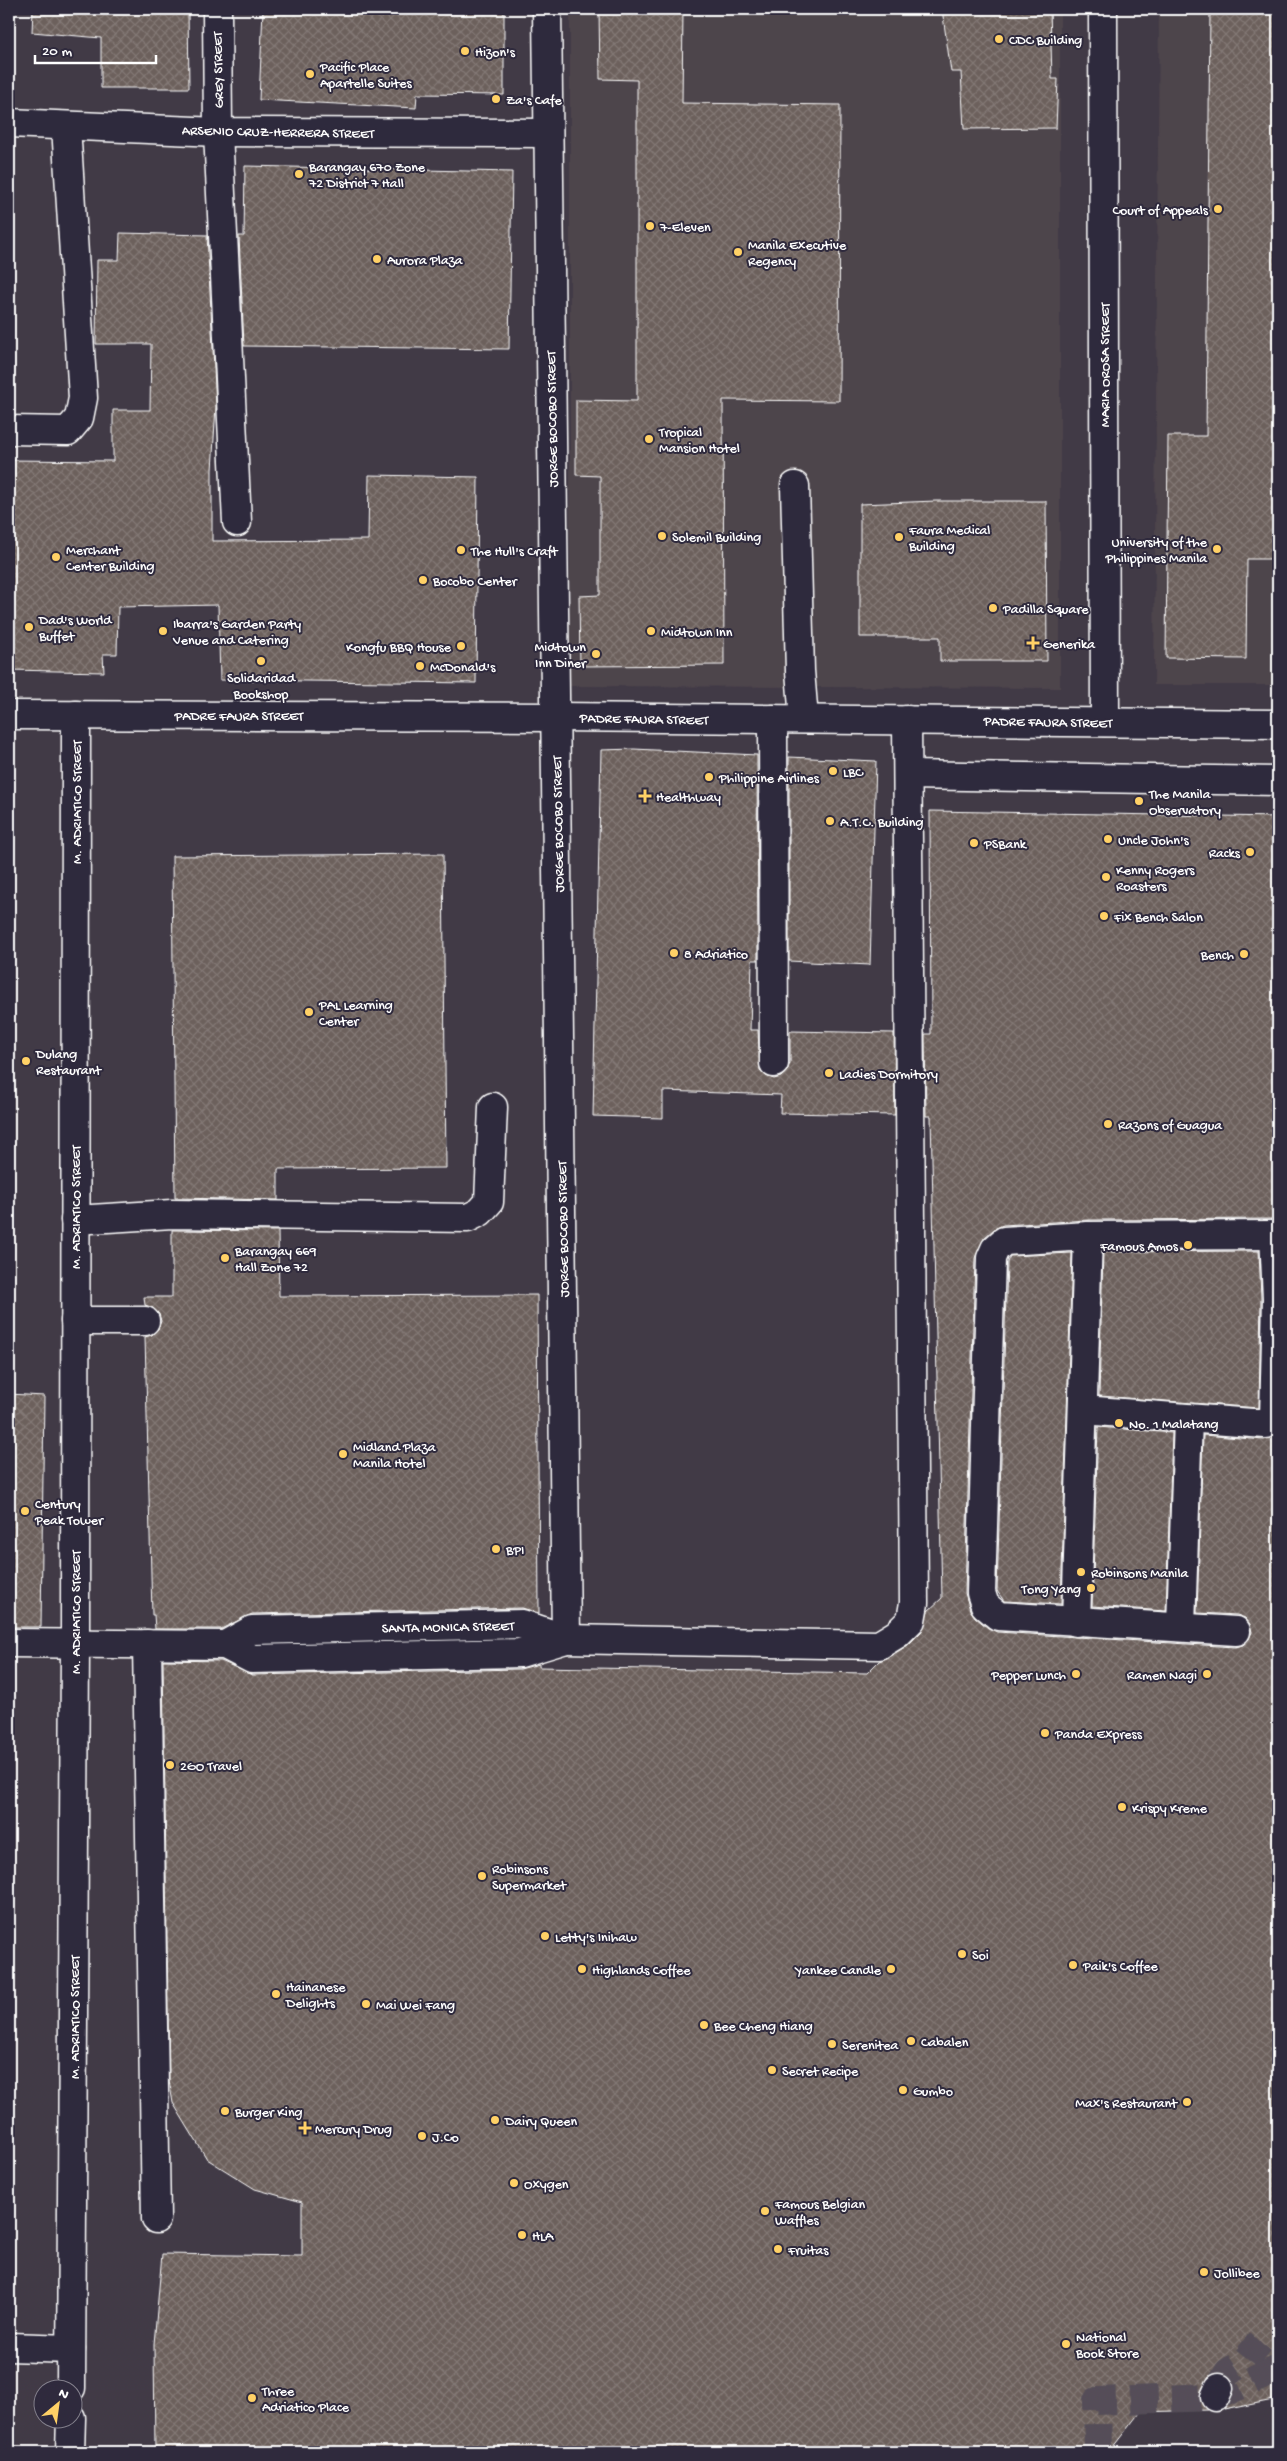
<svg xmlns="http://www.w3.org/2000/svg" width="1287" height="2461" font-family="'Gochi Hand',sans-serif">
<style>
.built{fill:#4e454c}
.building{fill:url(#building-cross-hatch);stroke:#fff}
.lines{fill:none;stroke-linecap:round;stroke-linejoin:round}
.minor-tunnel{stroke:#544e58;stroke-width:28;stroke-dasharray:28 14;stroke-linecap:butt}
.minor-casing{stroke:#fff;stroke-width:31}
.minor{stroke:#2f2a3d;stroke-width:28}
.poi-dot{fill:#ffd166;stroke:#2f2a3d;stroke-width:2}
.labels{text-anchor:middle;stroke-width:4;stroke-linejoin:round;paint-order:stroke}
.poi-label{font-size:14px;fill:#fff;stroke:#2f2a3d;text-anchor:start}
.street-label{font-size:14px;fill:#fff;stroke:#2f2a3d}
</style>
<defs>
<pattern id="building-cross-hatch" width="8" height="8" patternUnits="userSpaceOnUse" patternTransform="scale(1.25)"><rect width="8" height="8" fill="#6c605b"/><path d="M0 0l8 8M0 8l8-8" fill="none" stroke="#827874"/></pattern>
</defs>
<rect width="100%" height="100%" fill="#413a46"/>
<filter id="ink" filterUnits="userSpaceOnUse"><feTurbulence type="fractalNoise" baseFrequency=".02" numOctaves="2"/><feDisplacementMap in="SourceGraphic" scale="10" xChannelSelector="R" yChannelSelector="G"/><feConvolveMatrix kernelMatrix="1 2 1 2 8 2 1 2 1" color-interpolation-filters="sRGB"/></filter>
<g filter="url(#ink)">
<!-- built -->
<g class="built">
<path d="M 570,9 L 1060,9 L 1060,688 L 570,686 Z"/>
<path d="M 1159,9 L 1278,9 L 1278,685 L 1154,685 Z"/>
</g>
<!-- building -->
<g class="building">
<path d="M 33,9 L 188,9 L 189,88 L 101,88 L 101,38 L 32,32 Z"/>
<path d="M 263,9 L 504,9 L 504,95 L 417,94 L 416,108 L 259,100 Z"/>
<path d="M 599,9 L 683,9 L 682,103 L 840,105 L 839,401 L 723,400 L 724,665 L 580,666 L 579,596 L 600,595 L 600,476 L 576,475 L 576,400 L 637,401 L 637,80 L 600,79 Z"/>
<path d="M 942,9 L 1050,9 L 1052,79 L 1058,79 L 1056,128 L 964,129 L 961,72 L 951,72 Z"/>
<path d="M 1210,9 L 1278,9 L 1278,559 L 1247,559 L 1246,659 L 1166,658 L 1168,436 L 1206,436 Z"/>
<path d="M 245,166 L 512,172 L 509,349 L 244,346 L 239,236 L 244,236 Z"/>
<path d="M 120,233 L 207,235 L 216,406 L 212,470 L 212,541 L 368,540 L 369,475 L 478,477 L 476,683 L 220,680 L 218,605 L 118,607 L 117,654 L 103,654 L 104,672 L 9,670 L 9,460 L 113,461 L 113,410 L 150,410 L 151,344 L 96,344 L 97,260 L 119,260 Z"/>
<path d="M 936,501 L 1046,501 L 1047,661 L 940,661 L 940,637 L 860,637 L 860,504 Z"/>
<path d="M 634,749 L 757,755 L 758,960 L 752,960 L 750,1030 L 758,1030 L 760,1070 L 766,1076 L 774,1079 L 781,1077 L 787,1071 L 790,1063 L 790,1031 L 894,1033 L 895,1115 L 780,1113 L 781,1095 L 663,1091 L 663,1118 L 593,1116 L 601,750 Z"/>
<path d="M 789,757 L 876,761 L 870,965 L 789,961 Z"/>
<path d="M 930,811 L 1278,817 L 1278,1219 L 1088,1220 L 1003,1225 L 994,1229 L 984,1238 L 975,1258 L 965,1593 L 970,1610 L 975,1617 L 988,1628 L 997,1632 L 1235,1647 L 1243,1645 L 1249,1639 L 1252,1632 L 1250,1624 L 1245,1618 L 1237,1615 L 1197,1613 L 1203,1435 L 1264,1440 L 1278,1434 L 1278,2399 L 1224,2410 L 1233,2394 L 1234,2386 L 1231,2378 L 1226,2374 L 1217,2373 L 1209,2376 L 1201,2391 L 1200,2399 L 1207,2410 L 1140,2412 L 1109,2452 L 155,2452 L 154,2344 L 162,2254 L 302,2256 L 302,2202 L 255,2189 L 207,2159 L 173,2103 L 169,2080 L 163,1660 L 221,1661 L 252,1675 L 520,1669 L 539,1664 L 539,1667 L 867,1673 L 879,1661 L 887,1658 L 908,1645 L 922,1631 L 928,1611 L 942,1598 L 931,1116 L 926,1116 L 925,1034 L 931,1034 Z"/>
<path d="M 443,854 L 446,1168 L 278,1169 L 278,1200 L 175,1198 L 172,856 Z"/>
<path d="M 172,1230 L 278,1231 L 279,1296 L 537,1295 L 539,1613 L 522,1608 L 252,1614 L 221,1629 L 155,1629 L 154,1615 L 152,1615 L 145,1337 L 152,1335 L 158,1329 L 161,1321 L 159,1314 L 153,1308 L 145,1305 L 144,1297 L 172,1297 Z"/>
<path d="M 1259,1251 L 1261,1298 L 1259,1408 L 1099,1396 L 1103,1252 Z"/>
<path d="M 1072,1253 L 1061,1604 L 1004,1601 L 997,1591 L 1007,1262 L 1010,1256 Z"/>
<path d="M 9,1394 L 44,1396 L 41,1627 L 9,1627 Z"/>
<path d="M 1098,1427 L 1172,1433 L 1166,1611 L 1092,1606 Z"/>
</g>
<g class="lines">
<!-- minor-tunnel -->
<g class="minor-tunnel">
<path d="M 1219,2388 L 1228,2372 L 1245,2361 L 1260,2342"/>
<path d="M 1098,2452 L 1097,2401 L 1215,2397 L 1278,2369"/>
</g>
<!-- minor casing -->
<g class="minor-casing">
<g id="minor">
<path d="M 217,9 L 218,132 L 237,522"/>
<path d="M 547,9 L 566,1639"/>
<path d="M 1103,9 L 1105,722"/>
<path d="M 9,123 L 218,132 L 547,133"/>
<path d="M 9,430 L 68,431 L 79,418 L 83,398 L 66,126"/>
<path d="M 795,486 L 800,671 L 804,719"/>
<path d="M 9,715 L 555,717 L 1278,724"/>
<path d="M 773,719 L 774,1063"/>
<path d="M 908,775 L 1278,781"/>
<path d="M 75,1220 L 172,1214 L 468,1218 L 480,1212 L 489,1202 L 493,1107"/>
<path d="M 75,1321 L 145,1321"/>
<path d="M 1083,1410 L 1265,1424 L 1274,1418 L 1277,1298 L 1274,1235"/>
<path d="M 1076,1622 L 1088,1236"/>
<path d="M 1181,1626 L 1188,1419"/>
<path d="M 1236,1631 L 998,1616 L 985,1605 L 981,1593 L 991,1258 L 995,1249 L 1004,1241 L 1088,1236 L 1278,1235"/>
<path d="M 9,1643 L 225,1645 L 252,1659 L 520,1653 L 566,1639"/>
<path d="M 147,1644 L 156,2219"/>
<path d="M 225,1645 L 252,1630 L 522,1624 L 566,1639 L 879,1645 L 897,1634 L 911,1620 L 914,1603 L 907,720"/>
<path d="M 9,2347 L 71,2349"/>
<path d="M 71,2388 L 75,1644 L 76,715"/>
<path d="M 1215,2397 L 1219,2388"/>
<path d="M 70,2452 L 71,2418"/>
</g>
</g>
<!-- minor -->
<use href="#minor" class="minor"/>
</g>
</g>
<!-- markers -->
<g class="poi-dot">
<circle cx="999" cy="39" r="5"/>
<circle cx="465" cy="51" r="5"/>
<circle cx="310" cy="74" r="5"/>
<circle cx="496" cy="99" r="5"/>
<circle cx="299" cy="174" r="5"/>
<circle cx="1218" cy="209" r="5"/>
<circle cx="650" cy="226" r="5"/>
<circle cx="738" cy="252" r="5"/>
<circle cx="377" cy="259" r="5"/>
<circle cx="649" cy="439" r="5"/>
<circle cx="662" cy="536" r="5"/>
<circle cx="899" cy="537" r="5"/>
<circle cx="1217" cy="549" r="5"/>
<circle cx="461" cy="550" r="5"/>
<circle cx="56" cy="557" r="5"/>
<circle cx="423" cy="580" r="5"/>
<circle cx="993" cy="608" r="5"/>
<circle cx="29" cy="627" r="5"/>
<circle cx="163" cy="631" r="5"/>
<circle cx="651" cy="631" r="5"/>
<path d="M1030.5 635.5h5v5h5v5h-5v5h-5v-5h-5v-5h5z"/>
<circle cx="461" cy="646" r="5"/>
<circle cx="596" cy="654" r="5"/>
<circle cx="261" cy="661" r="5"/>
<circle cx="420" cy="666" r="5"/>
<circle cx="833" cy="771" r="5"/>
<circle cx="709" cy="777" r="5"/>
<path d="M642.5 788.5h5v5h5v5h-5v5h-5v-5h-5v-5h5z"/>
<circle cx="1139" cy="801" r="5"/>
<circle cx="830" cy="821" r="5"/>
<circle cx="1108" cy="839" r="5"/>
<circle cx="974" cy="843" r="5"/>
<circle cx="1250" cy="852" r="5"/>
<circle cx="1106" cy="877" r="5"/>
<circle cx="1104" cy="916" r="5"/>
<circle cx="674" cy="953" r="5"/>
<circle cx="1244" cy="954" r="5"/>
<circle cx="309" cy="1012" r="5"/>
<circle cx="26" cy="1061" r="5"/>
<circle cx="829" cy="1073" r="5"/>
<circle cx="1108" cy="1124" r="5"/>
<circle cx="1188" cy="1245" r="5"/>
<circle cx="225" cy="1258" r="5"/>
<circle cx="1119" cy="1423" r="5"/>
<circle cx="343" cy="1454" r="5"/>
<circle cx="25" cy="1511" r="5"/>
<circle cx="496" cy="1549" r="5"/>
<circle cx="1081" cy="1572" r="5"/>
<circle cx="1091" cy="1588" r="5"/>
<circle cx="1076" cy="1674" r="5"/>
<circle cx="1207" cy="1674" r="5"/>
<circle cx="1045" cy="1733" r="5"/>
<circle cx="170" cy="1765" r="5"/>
<circle cx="1122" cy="1807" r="5"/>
<circle cx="482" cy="1876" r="5"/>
<circle cx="545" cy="1936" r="5"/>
<circle cx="962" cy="1954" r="5"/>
<circle cx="1073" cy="1965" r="5"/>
<circle cx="582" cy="1969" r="5"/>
<circle cx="891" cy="1969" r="5"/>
<circle cx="276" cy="1994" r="5"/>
<circle cx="366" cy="2004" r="5"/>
<circle cx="704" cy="2025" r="5"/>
<circle cx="911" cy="2041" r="5"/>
<circle cx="832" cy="2044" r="5"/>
<circle cx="772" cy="2070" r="5"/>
<circle cx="903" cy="2090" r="5"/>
<circle cx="1187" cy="2102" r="5"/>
<circle cx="225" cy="2111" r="5"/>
<circle cx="495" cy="2120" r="5"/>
<path d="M302.5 2120.5h5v5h5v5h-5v5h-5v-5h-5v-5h5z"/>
<circle cx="422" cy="2136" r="5"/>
<circle cx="514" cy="2183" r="5"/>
<circle cx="765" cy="2211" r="5"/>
<circle cx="522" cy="2235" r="5"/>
<circle cx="778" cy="2249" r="5"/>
<circle cx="1204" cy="2272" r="5"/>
<circle cx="1066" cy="2344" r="5"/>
<circle cx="252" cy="2398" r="5"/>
</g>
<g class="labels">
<!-- poi labels -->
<g class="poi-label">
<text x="1009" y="44">CDC Building</text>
<text x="475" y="56">Hizon's</text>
<text x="320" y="71">Pacific Place<tspan x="320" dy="16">Apartelle Suites</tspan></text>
<text x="506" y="104">Za's Cafe</text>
<text x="309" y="171">Barangay 670 Zone<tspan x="309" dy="16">72 District 7 Hall</tspan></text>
<text x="1208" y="214" text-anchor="end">Court of Appeals</text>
<text x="660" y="231">7-Eleven</text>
<text x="748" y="249">Manila Executive<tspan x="748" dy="16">Regency</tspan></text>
<text x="387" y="264">Aurora Plaza</text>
<text x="659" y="436">Tropical<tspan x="659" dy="16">Mansion Hotel</tspan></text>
<text x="909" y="534">Faura Medical<tspan x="909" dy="16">Building</tspan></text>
<text x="672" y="541">Solemil Building</text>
<text x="1207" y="546" text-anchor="end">University of the<tspan x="1207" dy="16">Philippines Manila</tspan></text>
<text x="66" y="554">Merchant<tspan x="66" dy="16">Center Building</tspan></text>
<text x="471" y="555">The Hull's Craft</text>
<text x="433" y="585">Bocobo Center</text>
<text x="1003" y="613">Padilla Square</text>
<text x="39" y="624">Dad's World<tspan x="39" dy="16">Buffet</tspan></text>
<text x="173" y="628">Ibarra's Garden Party<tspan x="173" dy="16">Venue and Catering</tspan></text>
<text x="661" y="636">Midtown Inn</text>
<text x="1043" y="648">Generika</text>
<text x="451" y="651" text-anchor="end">Kongfu BBQ House</text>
<text x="586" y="651" text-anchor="end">Midtown<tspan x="586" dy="16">Inn Diner</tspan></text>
<text x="430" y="671">McDonald's</text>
<text x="261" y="682" text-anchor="middle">Solidaridad<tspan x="261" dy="16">Bookshop</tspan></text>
<text x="843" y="776">LBC</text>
<text x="719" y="782">Philippine Airlines</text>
<text x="1149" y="798">The Manila<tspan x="1149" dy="16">Observatory</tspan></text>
<text x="656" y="801">Healthway</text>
<text x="840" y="826">A.T.C. Building</text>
<text x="1118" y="844">Uncle John's</text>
<text x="984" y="848">PSBank</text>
<text x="1240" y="857" text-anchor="end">Racks</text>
<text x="1116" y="874">Kenny Rogers<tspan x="1116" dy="16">Roasters</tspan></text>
<text x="1114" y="921">Fix Bench Salon</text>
<text x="684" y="958">8 Adriatico</text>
<text x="1234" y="959" text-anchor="end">Bench</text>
<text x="319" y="1009">PAL Learning<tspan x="319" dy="16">Center</tspan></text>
<text x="36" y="1058">Dulang<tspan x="36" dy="16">Restaurant</tspan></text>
<text x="839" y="1078">Ladies Dormitory</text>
<text x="1118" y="1129">Razons of Guagua</text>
<text x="1178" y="1250" text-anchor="end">Famous Amos</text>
<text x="235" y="1255">Barangay 669<tspan x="235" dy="16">Hall Zone 72</tspan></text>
<text x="1129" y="1428">No. 1 Malatang</text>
<text x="353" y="1451">Midland Plaza<tspan x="353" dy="16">Manila Hotel</tspan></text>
<text x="35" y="1508">Century<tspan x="35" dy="16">Peak Tower</tspan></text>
<text x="506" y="1554">BPI</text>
<text x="1091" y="1577">Robinsons Manila</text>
<text x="1081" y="1593" text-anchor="end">Tong Yang</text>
<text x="1066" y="1679" text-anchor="end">Pepper Lunch</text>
<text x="1197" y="1679" text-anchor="end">Ramen Nagi</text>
<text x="1055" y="1738">Panda Express</text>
<text x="180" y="1770">2GO Travel</text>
<text x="1132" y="1812">Krispy Kreme</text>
<text x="492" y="1873">Robinsons<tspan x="492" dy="16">Supermarket</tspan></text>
<text x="555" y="1941">Letty's Inihaw</text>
<text x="972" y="1959">Soi</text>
<text x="1083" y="1970">Paik's Coffee</text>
<text x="592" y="1974">Highlands Coffee</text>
<text x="881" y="1974" text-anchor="end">Yankee Candle</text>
<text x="286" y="1991">Hainanese<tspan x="286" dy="16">Delights</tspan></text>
<text x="376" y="2009">Mai Wei Fang</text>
<text x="714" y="2030">Bee Cheng Hiang</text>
<text x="921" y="2046">Cabalen</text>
<text x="842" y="2049">Serenitea</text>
<text x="782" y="2075">Secret Recipe</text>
<text x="913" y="2095">Gumbo</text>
<text x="1177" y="2107" text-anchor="end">Max's Restaurant</text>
<text x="235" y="2116">Burger King</text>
<text x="505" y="2125">Dairy Queen</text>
<text x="315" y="2133">Mercury Drug</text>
<text x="432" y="2141">J.Co</text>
<text x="524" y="2188">Oxygen</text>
<text x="775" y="2208">Famous Belgian<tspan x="775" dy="16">Waffles</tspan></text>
<text x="532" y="2240">HLA</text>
<text x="788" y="2254">Fruitas</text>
<text x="1214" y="2277">Jollibee</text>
<text x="1076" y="2341">National<tspan x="1076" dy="16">Book Store</tspan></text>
<text x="262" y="2395">Three<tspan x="262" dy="16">Adriatico Place</tspan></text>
</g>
<!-- street labels -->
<g class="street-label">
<text transform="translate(217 70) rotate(-91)" y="5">GREY STREET</text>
<text transform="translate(278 131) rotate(1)" y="5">ARSENIO CRUZ-HERRERA STREET</text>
<text transform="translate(1104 365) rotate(-90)" y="5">MARIA OROSA STREET</text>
<text transform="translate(551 419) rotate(-91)" y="5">JORGE BOCOBO STREET</text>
<text x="239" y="720">PADRE FAURA STREET</text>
<text transform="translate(644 718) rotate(1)" y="5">PADRE FAURA STREET</text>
<text transform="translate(1048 721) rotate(1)" y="5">PADRE FAURA STREET</text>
<text transform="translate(76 802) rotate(-90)" y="5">M. ADRIATICO STREET</text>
<text transform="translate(557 824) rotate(-91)" y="5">JORGE BOCOBO STREET</text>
<text transform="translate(75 1207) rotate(-90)" y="5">M. ADRIATICO STREET</text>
<text transform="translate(562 1229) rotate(-91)" y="5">JORGE BOCOBO STREET</text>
<text transform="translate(75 1612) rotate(-90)" y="5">M. ADRIATICO STREET</text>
<text transform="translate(448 1626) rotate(-1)" y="5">SANTA MONICA STREET</text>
<text transform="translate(74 2017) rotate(-90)" y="5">M. ADRIATICO STREET</text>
</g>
</g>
<!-- margin -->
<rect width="1287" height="2461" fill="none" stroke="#2f2a3d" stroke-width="30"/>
<rect x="15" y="15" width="1257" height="2431" fill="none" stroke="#fff" stroke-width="2" filter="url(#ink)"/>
<!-- north arrow -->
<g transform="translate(58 2404) rotate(29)"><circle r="24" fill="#2f2a3d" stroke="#827f8b"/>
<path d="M0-4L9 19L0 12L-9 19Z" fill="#ffd166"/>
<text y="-8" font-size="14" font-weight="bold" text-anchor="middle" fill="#ffffff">N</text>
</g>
<!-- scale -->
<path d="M35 55v8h121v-8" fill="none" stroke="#ffffff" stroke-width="2.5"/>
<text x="42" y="55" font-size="15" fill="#ffffff" stroke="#2f2a3d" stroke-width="4" paint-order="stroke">20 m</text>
</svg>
